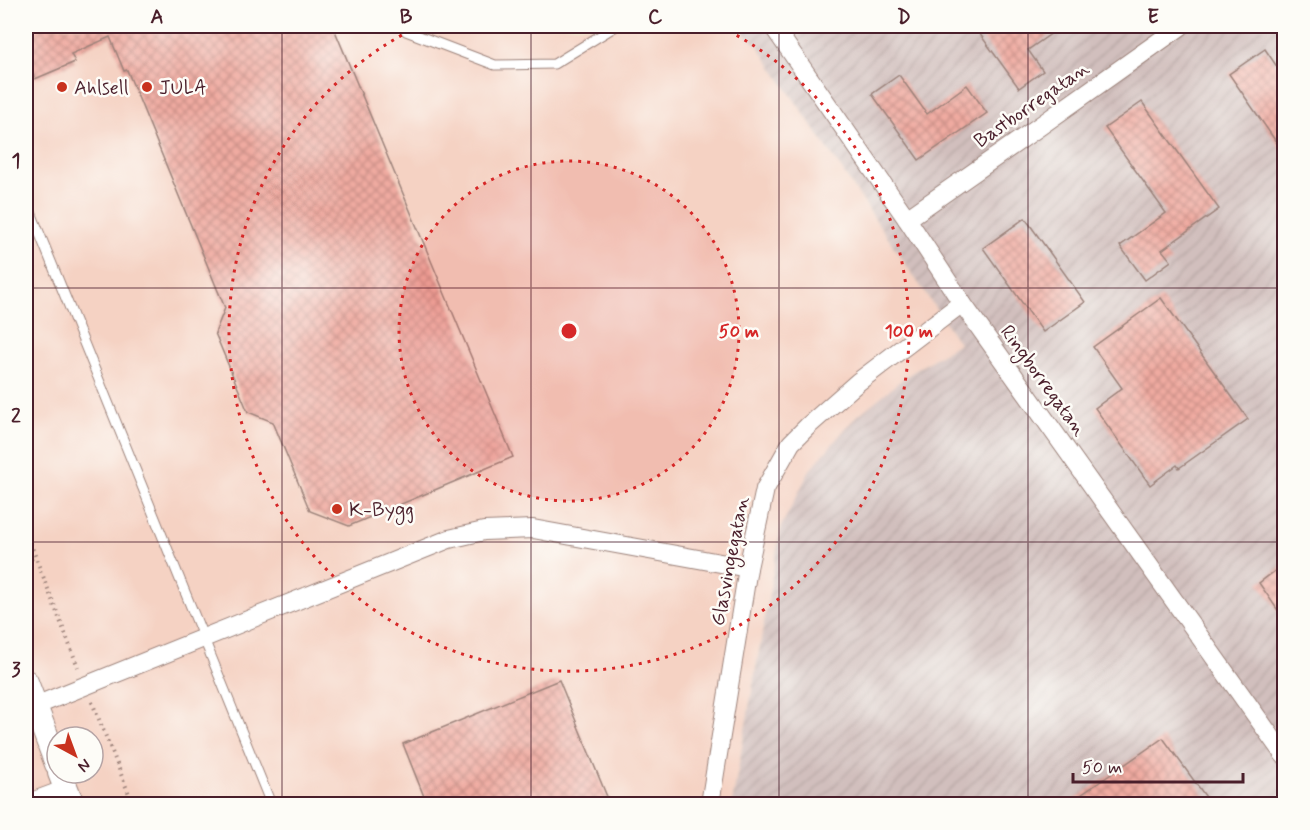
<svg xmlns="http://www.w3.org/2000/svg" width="1310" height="830" font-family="Mynerve,sans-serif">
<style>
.built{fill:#f5d2c3;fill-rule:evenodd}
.industrial{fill:url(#industrial-furrows)}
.building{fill:url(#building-cross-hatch)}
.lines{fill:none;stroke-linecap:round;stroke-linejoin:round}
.service-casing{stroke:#9c827a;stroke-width:11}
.minor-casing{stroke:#9c827a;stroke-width:20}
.tertiary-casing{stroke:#9c827a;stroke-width:26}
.path{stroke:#9c827a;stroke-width:4;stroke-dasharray:1.5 4.5;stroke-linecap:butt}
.service{stroke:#fff;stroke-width:9}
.minor{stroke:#fff;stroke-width:18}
.tertiary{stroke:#fff;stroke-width:24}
.grid{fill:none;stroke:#4a1f2b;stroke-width:1.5;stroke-opacity:0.55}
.ring{fill:none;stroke:#d62828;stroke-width:3;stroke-dasharray:3 6}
.poi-dot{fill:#c8321e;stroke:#fdfcf7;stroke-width:2}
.labels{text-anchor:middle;stroke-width:5;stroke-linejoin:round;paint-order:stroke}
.poi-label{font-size:20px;fill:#4a1f2b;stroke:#fdfcf7;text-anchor:start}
.street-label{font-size:20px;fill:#4a1f2b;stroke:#fdfcf7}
.centre{fill:#d62828;stroke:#fdfcf7;stroke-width:3}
.ring-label{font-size:18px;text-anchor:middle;font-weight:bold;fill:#d62828;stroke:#fdfcf7;stroke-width:5;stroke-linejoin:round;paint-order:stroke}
.neatline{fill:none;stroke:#4a1f2b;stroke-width:2}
.grid-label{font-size:20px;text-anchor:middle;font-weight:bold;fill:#4a1f2b}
</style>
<defs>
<pattern id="industrial-furrows" width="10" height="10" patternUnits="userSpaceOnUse" patternTransform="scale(1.5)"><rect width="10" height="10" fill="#d1bfbd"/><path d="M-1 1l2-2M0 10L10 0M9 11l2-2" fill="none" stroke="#b5a4a3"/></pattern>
<pattern id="building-cross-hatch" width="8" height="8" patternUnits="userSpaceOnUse" patternTransform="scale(1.5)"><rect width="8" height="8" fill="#f0aba1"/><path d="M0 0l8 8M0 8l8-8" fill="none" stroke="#c48b83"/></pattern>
</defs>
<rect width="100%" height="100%" fill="#fdfcf7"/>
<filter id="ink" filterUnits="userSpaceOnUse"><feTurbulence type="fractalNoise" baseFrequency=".0167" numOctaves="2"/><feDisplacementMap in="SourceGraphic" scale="12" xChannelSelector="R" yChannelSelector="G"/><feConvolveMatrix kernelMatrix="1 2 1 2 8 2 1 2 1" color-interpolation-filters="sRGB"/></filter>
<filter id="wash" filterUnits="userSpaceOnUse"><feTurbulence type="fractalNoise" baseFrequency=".008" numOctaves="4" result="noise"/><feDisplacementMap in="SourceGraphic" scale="24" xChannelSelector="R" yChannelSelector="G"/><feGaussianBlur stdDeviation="1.35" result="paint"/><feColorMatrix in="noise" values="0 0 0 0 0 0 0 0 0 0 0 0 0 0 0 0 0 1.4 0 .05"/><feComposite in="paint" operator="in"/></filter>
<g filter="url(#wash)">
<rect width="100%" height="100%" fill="#ede6c9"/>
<!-- built -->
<path class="built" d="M 26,26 L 736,26 L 758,46 L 959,343 L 905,377 L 781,527 L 732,804 L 26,804 ZM 57,737 L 93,737 L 93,773 L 57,773 Z"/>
<!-- industrial -->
<path class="industrial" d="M 736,26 L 1284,26 L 1284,804 L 732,804 L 781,527 L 810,470 L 855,418 L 905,377 L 959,343 L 758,46 Z"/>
<g id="blocks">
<!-- building -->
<g class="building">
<path d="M 26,26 L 333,26 L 513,457 L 349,526 L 310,511 L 273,422 L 248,412 L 215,333 L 225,308 L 127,70 L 124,71 L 110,37 L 71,54 L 75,62 L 35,79 L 31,70 L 26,73 Z"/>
<path d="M 974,26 L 1062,26 L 1028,50 L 1043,71 L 1019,88 Z"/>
<path d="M 1265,49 L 1284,77 L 1284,153 L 1229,74 Z"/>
<path d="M 899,75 L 927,114 L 967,85 L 987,113 L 919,160 L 872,94 Z"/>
<path d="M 1142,102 L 1219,209 L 1162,250 L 1171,261 L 1145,280 L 1120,246 L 1166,213 L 1105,128 Z"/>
<path d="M 1025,218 L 1085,302 L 1043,332 L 983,248 Z"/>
<path d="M 1161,298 L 1248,419 L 1179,468 L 1177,465 L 1150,485 L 1095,408 L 1122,388 L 1093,347 Z"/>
<path d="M 1284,564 L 1284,619 L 1259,583 Z"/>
<path d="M 559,680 L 610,804 L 427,804 L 403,744 Z"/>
<path d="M 1163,738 L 1211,804 L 1068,804 Z"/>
</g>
</g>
</g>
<g filter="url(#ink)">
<use href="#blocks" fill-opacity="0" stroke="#9c827a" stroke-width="1.5"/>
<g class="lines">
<!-- service casing -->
<g class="service-casing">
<g id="service">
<path d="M 406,31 L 495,65 L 554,64 L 616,26"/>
<path d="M 26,200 L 271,804"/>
</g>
</g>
<!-- minor casing -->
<g class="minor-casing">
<g id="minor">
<path d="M 773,26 L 907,219 L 962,303 L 1284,755"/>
<path d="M 907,219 L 1040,126 L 1181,26"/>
<path d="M 35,706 L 449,539 L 484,531 L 533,529 L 748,568"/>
<path d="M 26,804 L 66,789"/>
<path d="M 710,804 L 748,568 L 765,489 L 791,443 L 808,426 L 858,382 L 962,303"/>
</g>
</g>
<!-- tertiary casing -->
<g class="tertiary-casing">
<g id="tertiary">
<path d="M 26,682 L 57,764"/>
<path d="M 60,773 L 72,804"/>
</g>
</g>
<!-- path -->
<g class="path">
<path d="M 26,532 L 78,667"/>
<path d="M 26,561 L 35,557"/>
<path d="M 92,702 L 133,804"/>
<path d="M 26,766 L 28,755"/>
</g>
<!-- service -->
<use href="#service" class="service"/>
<!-- minor -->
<use href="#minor" class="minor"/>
<!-- tertiary -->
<use href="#tertiary" class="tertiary"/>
</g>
</g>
<!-- grid -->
<path class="grid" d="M 282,26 L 282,804M 531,26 L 531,804M 779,26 L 779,804M 1028,26 L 1028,804M 26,288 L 1284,288M 26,542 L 1284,542"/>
<!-- distance rings -->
<circle cx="569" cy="331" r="170" fill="#d62828" fill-opacity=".12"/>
<g class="ring">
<circle cx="569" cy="331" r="170"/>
<path d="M721 27A340 340 0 1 1 417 27"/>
</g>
<!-- markers -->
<g class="poi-dot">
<circle cx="62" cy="87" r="6"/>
<circle cx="147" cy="87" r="6"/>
<circle cx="337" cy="509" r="6"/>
</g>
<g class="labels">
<!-- poi labels -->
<g class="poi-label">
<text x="74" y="94">Ahlsell</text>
<text x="159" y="94">JULA</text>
<text x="349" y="516">K-Bygg</text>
</g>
<!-- street labels -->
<g class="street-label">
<text transform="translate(1031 104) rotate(-35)" y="7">Bastborregatan</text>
<text transform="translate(1044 380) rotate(54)" y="7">Ringborregatan</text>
<text transform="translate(729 561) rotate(-79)" y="7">Glasvingegatan</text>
</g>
</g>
<circle cx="569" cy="331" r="9" class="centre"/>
<g class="ring-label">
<text x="739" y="337">50 m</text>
<text x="909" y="337">100 m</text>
</g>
<!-- margin -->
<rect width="1310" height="830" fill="none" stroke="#fdfcf7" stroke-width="66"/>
<!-- north arrow -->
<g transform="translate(75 755) rotate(139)"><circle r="28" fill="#fdfcf7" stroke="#b5a4a5" stroke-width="1.5"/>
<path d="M0-4.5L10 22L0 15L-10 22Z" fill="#c8321e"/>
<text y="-9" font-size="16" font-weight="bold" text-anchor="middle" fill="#4a1f2b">N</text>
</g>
<!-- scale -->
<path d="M1073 773v9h170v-9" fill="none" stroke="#4a1f2b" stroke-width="3"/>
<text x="1082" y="773" font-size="18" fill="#4a1f2b" stroke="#fdfcf7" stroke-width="4.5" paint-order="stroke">50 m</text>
<rect x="33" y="33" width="1244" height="764" class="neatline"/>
<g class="grid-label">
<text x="157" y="23">A</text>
<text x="406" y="23">B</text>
<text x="655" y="23">C</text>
<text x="904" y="23">D</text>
<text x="1153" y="23">E</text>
<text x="16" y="167">1</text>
<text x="16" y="422">2</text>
<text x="16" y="676">3</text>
</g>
</svg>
